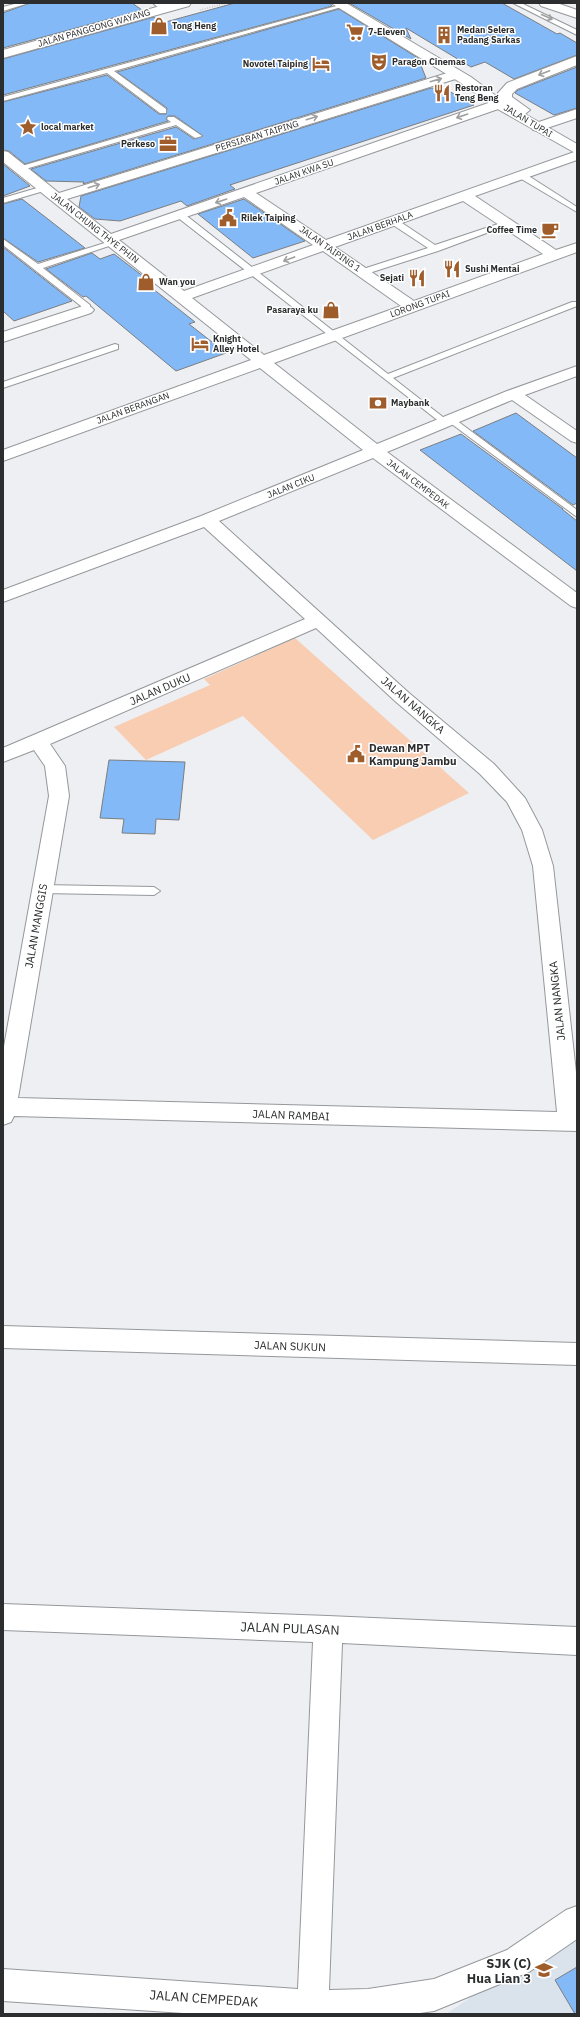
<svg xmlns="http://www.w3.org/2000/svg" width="580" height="2017" font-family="'IBM Plex Sans',sans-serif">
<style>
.built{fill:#dae2eb}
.green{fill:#f8cdb2}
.building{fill:#83b9f7;stroke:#7c7e81}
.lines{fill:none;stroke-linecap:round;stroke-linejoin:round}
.service-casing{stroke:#95989b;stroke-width:2}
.minor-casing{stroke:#95989b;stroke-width:2}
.tertiary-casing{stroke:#95989b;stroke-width:2}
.secondary-casing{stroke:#95989b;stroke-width:2}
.path{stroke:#a1a2a5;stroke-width:1.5;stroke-dasharray:0.5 2;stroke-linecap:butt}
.service{fill:#fff;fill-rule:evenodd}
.minor{fill:#fff;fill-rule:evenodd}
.tertiary{fill:#fff;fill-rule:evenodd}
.secondary{fill:#fff;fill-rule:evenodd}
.oneway{stroke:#a0a0a1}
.labels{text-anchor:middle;stroke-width:3;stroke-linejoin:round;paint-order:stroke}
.far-poi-label{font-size:9px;font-weight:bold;fill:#2c2d2e;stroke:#fff;text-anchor:start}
.far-street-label{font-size:9px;fill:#2c2d2e;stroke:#fff}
.street-label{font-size:11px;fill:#2c2d2e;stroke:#fff}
.poi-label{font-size:11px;font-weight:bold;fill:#2c2d2e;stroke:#fff;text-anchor:start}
.near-street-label{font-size:13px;fill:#2c2d2e;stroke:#fff}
.near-poi-label{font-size:13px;font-weight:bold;fill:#2c2d2e;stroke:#fff;text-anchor:end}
</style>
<rect width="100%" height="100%" fill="#edeff3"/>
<!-- built -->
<path class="built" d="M 577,1926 L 577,2014 L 446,2014 Z"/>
<!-- green -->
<path class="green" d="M 295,638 L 469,793 L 373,840 L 243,716 L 146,760 L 114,727 L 210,685 L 204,679 Z"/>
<!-- building -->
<g class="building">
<path d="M 30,3 L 132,3 L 142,10 L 3,48 L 3,13 Z"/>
<path d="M 235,3 L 330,3 L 332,6 L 3,95 L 3,59 L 154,17 L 162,23 Z"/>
<path d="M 349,3 L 502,3 L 557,34 L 560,33 L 577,43 L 577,55 L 514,79 L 485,62 L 471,67 L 406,28 L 411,39 Z"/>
<path d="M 339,9 L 418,58 L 426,78 L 83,184 L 84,182 L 46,181 L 31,169 L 176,127 L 194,139 L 203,136 L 175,116 L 168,116 L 166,119 L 168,121 L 25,164 L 9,151 L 3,150 L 3,102 L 107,75 L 159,114 L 166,114 L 167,108 L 117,72 Z"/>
<path d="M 577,67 L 577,108 L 554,115 L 515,93 L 518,90 Z"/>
<path d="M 431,88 L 445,89 L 474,105 L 230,185 L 235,189 L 187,206 L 181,201 L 120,221 L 95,219 L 79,207 L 81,196 Z"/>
<path d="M 3,164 L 30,186 L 3,196 Z"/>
<path d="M 22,199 L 44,216 L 85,248 L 38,262 L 3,238 L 3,204 Z"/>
<path d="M 244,199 L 302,239 L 305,241 L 253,258 L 198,214 Z"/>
<path d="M 3,247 L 72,301 L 14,321 L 3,311 Z"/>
<path d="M 92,253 L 100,259 L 114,254 L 148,280 L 143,281 L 195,322 L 189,324 L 226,353 L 176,371 L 86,296 L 83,297 L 46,269 Z"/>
<path d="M 516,413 L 577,458 L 577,503 L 573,505 L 473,431 Z"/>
<path d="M 461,434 L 563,509 L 562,509 L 577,521 L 577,571 L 420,450 Z"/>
<path d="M 109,760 L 185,762 L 179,820 L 156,819 L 155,834 L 122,833 L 124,819 L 100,818 Z"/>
<path d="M 577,1967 L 577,2014 L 575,2014 L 555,1980 Z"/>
</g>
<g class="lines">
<!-- service casing -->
<g class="service-casing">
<g id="service">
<path d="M 18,3 L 29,3 L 3,11 L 3,7 Z"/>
<path d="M 513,3 L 521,3 L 577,30 L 577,35 Z"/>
<path d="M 340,5 L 345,6 L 114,71 L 166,109 L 166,113 L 160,113 L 107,73 L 3,101 L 3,97 Z"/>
<path d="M 168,117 L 174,117 L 202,136 L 195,138 L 176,125 L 22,170 L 15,168 L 171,122 L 167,119 Z"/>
<path d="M 518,173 L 524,173 L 577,207 L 577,212 L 518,177 Z"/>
<path d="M 44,186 L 48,188 L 47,190 L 3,203 L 3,198 Z"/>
<path d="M 177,213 L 183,213 L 388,374 L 572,302 L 577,302 L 577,306 L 393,378 L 448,421 L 449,423 L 445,426 L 177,217 Z"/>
<path d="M 390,219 L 396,219 L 435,245 L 504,222 L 511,224 L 438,251 L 366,274 L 360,274 L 360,270 L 428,248 L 390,223 Z"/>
<path d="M 3,239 L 38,264 L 111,241 L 118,243 L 43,268 L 90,305 L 90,310 L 86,312 L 83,312 L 81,306 L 3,245 Z"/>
<path d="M 115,344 L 118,345 L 118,349 L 3,388 L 3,382 Z"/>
<path d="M 452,417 L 577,510 L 577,517 L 449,422 L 448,420 Z"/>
<path d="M 42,885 L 154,887 L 160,891 L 154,895 L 42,893 L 36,889 Z"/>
</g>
</g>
<!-- minor casing -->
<g class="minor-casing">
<g id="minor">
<path d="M 153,3 L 167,3 L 172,8 L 166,12 L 162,11 Z"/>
<path d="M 457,70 L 463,74 L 462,77 L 67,199 L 111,234 L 494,101 L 504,101 L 506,104 L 504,107 L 256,193 L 326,240 L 577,151 L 577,160 L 475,196 L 556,250 L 577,243 L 577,252 L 274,363 L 377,444 L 507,391 L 577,366 L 577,376 L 525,395 L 577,431 L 577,443 L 571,441 L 512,400 L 387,452 L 577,593 L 577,608 L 571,606 L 373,458 L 219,521 L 409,693 L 494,764 L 525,798 L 542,830 L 553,866 L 577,1081 L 577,1131 L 14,1116 L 11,1122 L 3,1125 L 3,1052 L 49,796 L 45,766 L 34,750 L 3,762 L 3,748 L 305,619 L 204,527 L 3,602 L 3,590 L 201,516 L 363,450 L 260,368 L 3,461 L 3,450 L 251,360 L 3,162 L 3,151 L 8,152 L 59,193 ZM 244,197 L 313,245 L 184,291 L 119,240 ZM 463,201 L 543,254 L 414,301 L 335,247 ZM 323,251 L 401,306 L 264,355 L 192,298 ZM 316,628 L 395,701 L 480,774 L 507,802 L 522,830 L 533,866 L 557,1112 L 18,1098 L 69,796 L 65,766 L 50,744 Z"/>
<path d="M 577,109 L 577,118 L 538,131 L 533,130 L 531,127 L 533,124 Z"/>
<path d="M 86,305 L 91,307 L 94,310 L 91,313 L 3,342 L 3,332 Z"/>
<path d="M 3,1326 L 577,1343 L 577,1365 L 3,1348 Z"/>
<path d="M 3,1604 L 328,1616 L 577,1627 L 577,1655 L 342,1643 L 329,1990 L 368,1989 L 434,1979 L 507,1950 L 566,1910 L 577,1906 L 577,1939 L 529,1972 L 434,2011 L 413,2014 L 198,2014 L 3,2001 L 3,1969 L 298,1989 L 313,1642 L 3,1630 Z"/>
</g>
</g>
<!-- tertiary casing -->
<g class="tertiary-casing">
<path id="tertiary" d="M 171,3 L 191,3 L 189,6 L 3,58 L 3,50 Z"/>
</g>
<!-- secondary casing -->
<g class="secondary-casing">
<g id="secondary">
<path d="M 331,3 L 346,3 L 471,77 L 499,98 L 498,93 L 507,83 L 577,56 L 577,65 L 517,89 L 512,94 L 512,97 L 530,110 L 525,114 L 577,144 L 577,154 L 494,107 L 461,83 Z"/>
<path d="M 539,3 L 557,3 L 577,10 L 577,18 L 541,6 Z"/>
</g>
</g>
<!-- path -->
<g class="path">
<path d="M 200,10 L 227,3"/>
<path d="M 169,24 L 185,34"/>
</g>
<!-- service -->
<use href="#service" class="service"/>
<!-- minor -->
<use href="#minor" class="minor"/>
<!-- tertiary -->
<use href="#tertiary" class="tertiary"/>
<!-- secondary -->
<use href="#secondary" class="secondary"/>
</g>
<!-- one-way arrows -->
<defs><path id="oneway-shaft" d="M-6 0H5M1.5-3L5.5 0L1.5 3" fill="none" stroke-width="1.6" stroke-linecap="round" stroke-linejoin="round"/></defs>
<g class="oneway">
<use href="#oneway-shaft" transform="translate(547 17) rotate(24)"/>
<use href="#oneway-shaft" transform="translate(544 73) rotate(159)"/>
<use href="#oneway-shaft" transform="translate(436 80) rotate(-16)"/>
<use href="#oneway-shaft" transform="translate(462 116) rotate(161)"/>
<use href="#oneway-shaft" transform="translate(312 118) rotate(-17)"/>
<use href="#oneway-shaft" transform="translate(94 186) rotate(-17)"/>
<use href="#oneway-shaft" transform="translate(221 201) rotate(161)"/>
<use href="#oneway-shaft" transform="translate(289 259) rotate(160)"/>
</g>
<!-- icons -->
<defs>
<g id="shop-bare" transform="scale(1.38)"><path d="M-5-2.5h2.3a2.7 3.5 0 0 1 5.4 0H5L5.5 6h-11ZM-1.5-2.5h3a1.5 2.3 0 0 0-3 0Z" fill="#a05d2c" stroke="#fff" stroke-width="2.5" paint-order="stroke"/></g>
<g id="supermarket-bare" transform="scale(1.38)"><path d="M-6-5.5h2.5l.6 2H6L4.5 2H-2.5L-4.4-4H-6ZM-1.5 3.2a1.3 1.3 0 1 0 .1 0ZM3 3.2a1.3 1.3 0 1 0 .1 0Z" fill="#a05d2c" stroke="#fff" stroke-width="2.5" paint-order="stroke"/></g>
<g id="building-bare" transform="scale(1.38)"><path d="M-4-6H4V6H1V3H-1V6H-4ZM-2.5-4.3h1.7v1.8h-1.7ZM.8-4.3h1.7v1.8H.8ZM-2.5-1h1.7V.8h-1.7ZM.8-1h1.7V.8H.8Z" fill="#a05d2c" stroke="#fff" stroke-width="2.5" paint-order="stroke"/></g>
<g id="theatre-bare" transform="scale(1.38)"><path d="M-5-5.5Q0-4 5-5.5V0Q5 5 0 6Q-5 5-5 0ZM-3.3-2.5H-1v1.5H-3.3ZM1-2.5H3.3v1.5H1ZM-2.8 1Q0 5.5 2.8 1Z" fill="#a05d2c" stroke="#fff" stroke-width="2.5" paint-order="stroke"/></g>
<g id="hotel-bare" transform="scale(1.38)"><path d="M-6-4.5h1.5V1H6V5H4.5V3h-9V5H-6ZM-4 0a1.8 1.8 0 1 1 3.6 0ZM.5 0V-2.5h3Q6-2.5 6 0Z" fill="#a05d2c" stroke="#fff" stroke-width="2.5" paint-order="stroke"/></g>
<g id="restaurant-bare" transform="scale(1.38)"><path d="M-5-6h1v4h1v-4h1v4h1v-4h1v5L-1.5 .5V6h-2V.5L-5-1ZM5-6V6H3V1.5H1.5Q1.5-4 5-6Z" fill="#a05d2c" stroke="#fff" stroke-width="2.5" paint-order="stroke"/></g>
<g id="sight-bare" transform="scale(1.38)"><path d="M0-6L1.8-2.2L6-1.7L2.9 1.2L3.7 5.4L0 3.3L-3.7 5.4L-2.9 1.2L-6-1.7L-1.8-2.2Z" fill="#a05d2c" stroke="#fff" stroke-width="2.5" paint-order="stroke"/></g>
<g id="office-bare" transform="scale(1.38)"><path d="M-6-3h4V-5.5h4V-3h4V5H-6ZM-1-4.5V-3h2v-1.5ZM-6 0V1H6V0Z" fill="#a05d2c" stroke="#fff" stroke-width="2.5" paint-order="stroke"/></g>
<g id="civic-bare" transform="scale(1.38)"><path d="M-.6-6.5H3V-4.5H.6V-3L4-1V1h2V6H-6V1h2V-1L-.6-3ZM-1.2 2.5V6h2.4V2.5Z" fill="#a05d2c" stroke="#fff" stroke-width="2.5" paint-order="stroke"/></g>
<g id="cafe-bare" transform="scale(1.38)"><path d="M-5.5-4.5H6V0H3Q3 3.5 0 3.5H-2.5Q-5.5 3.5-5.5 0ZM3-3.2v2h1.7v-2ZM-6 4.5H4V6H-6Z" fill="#a05d2c" stroke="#fff" stroke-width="2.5" paint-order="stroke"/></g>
<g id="bank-bare" transform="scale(1.38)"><path d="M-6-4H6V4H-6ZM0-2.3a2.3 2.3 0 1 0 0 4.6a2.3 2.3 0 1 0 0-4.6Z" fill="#a05d2c" stroke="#fff" stroke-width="2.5" paint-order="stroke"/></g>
<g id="school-bare" transform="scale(1.38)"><path d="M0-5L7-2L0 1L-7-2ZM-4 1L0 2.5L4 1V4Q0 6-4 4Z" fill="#a05d2c" stroke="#fff" stroke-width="2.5" paint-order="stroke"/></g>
</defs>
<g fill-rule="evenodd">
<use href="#shop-bare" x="159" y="26"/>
<use href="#supermarket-bare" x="355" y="32"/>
<use href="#building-bare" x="444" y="35"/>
<use href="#theatre-bare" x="379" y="62"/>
<use href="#hotel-bare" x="321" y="64"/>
<use href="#restaurant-bare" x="442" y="93"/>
<use href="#sight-bare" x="28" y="127"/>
<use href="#office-bare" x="168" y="144"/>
<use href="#civic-bare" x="228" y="218"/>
<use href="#cafe-bare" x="550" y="230"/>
<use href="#restaurant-bare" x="452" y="269"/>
<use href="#restaurant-bare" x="417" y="278"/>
<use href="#shop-bare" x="146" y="282"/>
<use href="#shop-bare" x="331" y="310"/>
<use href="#hotel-bare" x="200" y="344"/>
<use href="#bank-bare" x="378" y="403"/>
<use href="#civic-bare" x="356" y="754"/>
<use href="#school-bare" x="544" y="1970"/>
</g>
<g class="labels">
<!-- far-poi labels -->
<g class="far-poi-label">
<text x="172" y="29">Tong Heng</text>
<text x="457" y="33">Medan Selera<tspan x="457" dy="10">Padang Sarkas</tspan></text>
<text x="368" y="35">7-Eleven</text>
<text x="392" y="65">Paragon Cinemas</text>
<text x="308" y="67" text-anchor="end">Novotel Taiping</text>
<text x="455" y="91">Restoran<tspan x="455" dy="10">Teng Beng</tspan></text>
<text x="41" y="130">local market</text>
<text x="155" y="147" text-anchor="end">Perkeso</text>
<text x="241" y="221">Rilek Taiping</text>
<text x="537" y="233" text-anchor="end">Coffee Time</text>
<text x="465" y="272">Sushi Mentai</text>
<text x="404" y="281" text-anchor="end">Sejati</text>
<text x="159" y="285">Wan you</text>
<text x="318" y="313" text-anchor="end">Pasaraya ku</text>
<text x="213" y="342">Knight<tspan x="213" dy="10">Alley Hotel</tspan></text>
<text x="391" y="406">Maybank</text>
</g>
<!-- far-street labels -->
<g class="far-street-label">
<text transform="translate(94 28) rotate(-16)" y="3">JALAN PANGGONG WAYANG</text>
<text transform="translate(528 121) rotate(31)" y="3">JALAN TUPAI</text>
<text transform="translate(257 136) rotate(-17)" y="3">PERSIARAN TAIPING</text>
<text transform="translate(304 172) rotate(-19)" y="3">JALAN KWA SU</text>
<text transform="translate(380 226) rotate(-20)" y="3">JALAN BERHALA</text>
<text transform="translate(95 228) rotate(38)" y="3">JALAN CHUNG THYE PHIN</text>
<text transform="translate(330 249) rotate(35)" y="3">JALAN TAIPING 1</text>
<text transform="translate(420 304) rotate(-20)" y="3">LORONG TUPAI</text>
<text transform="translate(133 408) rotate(-20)" y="3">JALAN BERANGAN</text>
<text transform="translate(418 484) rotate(37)" y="3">JALAN CEMPEDAK</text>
<text transform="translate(291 486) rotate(-22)" y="3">JALAN CIKU</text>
</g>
<!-- street labels -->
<g class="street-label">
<text transform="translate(160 689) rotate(-23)" y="4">JALAN DUKU</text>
<text transform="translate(413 705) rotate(41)" y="4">JALAN NANGKA</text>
<text transform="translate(36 926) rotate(-80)" y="4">JALAN MANGGIS</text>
<text transform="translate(557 1001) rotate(-96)" y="4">JALAN NANGKA</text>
<text transform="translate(291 1115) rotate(2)" y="4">JALAN RAMBAI</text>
<text transform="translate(290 1346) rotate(2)" y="4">JALAN SUKUN</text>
</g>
<!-- poi labels -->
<g class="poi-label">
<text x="369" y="752">Dewan MPT<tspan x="369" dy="13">Kampung Jambu</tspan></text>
</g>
<!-- near-street labels -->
<g class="near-street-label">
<text transform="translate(290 1628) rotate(2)" y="5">JALAN PULASAN</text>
<text transform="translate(204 1998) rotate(4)" y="5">JALAN CEMPEDAK</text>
</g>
<!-- near-poi labels -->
<g class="near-poi-label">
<text x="531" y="1968">SJK (C)<tspan x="531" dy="15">Hua Lian 3</tspan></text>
</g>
</g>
<!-- border -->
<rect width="580" height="2017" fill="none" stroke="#2c2d2e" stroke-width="8"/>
</svg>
